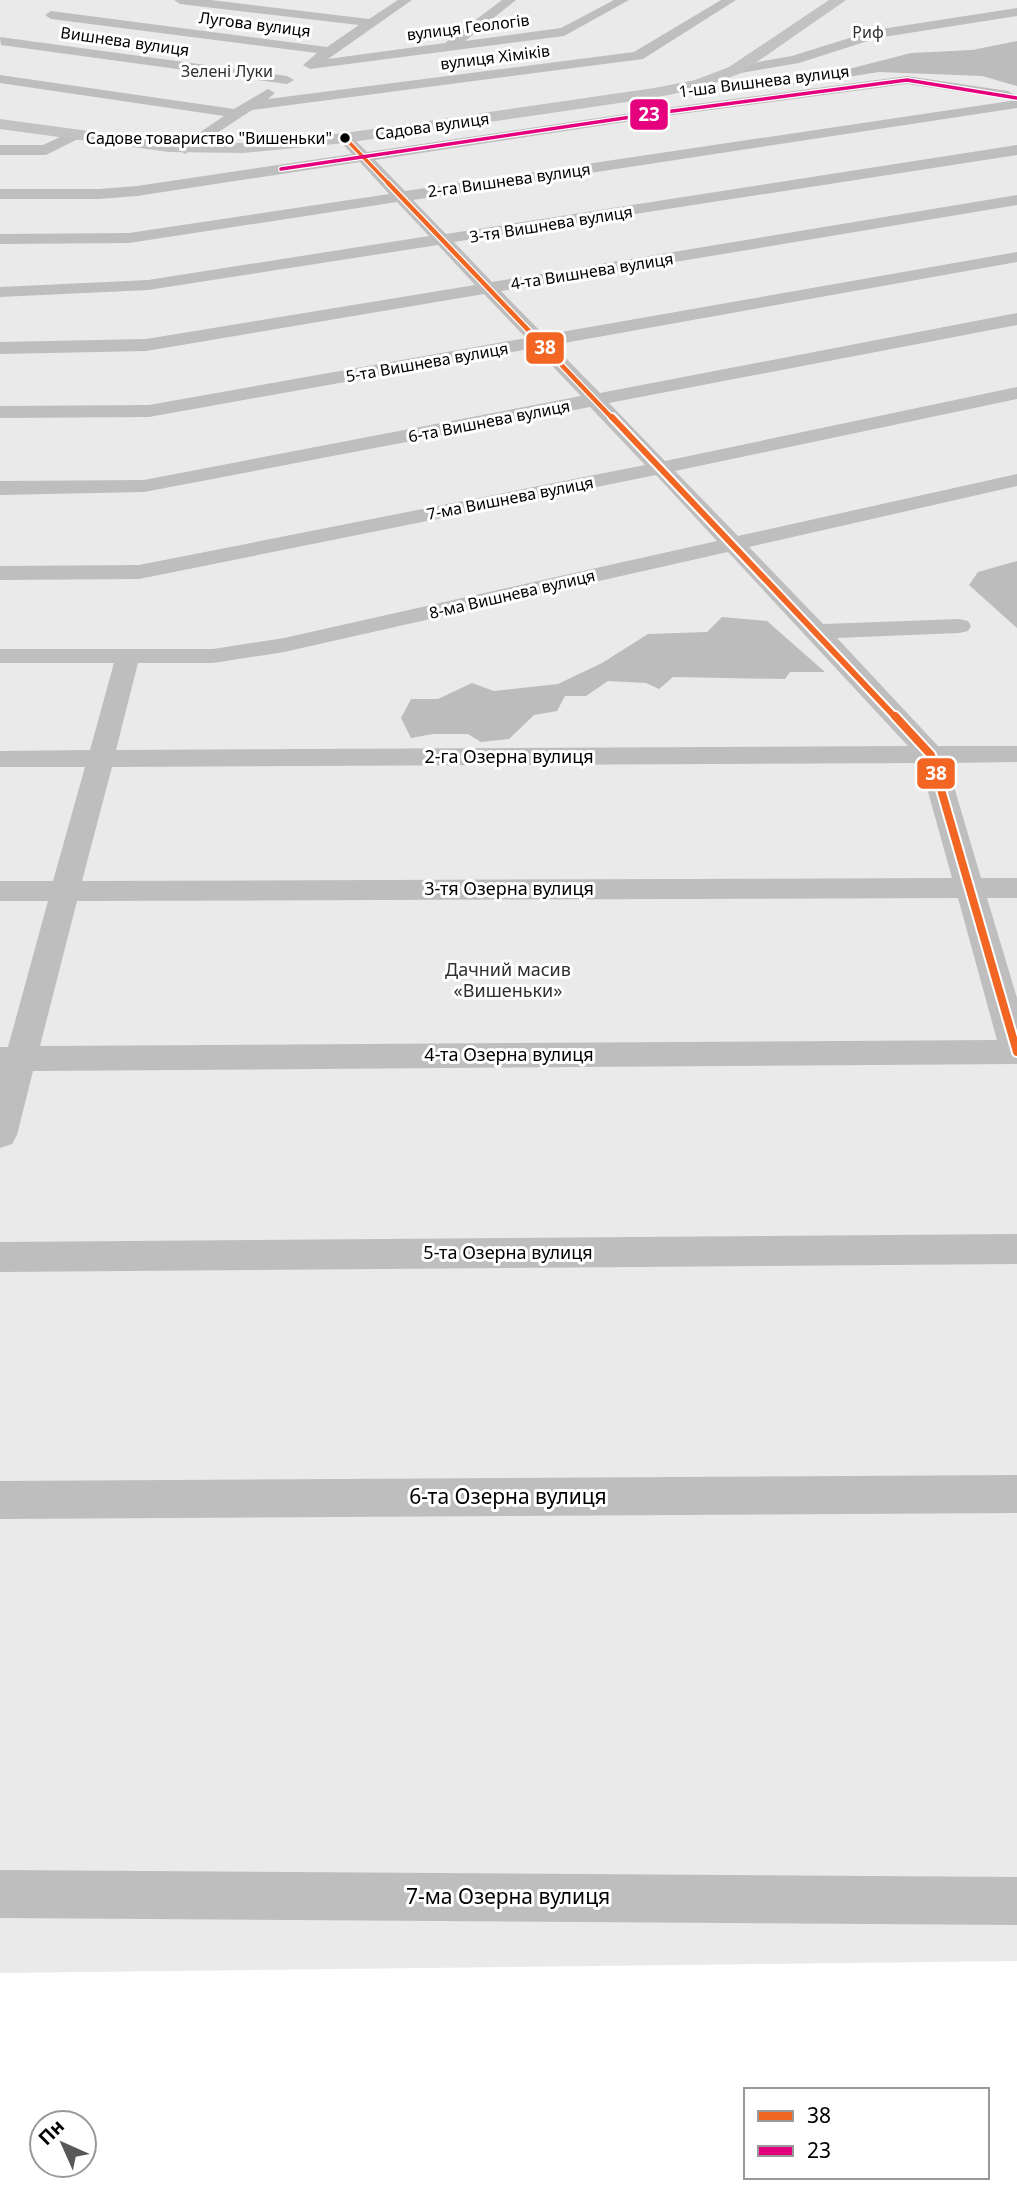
<svg xmlns="http://www.w3.org/2000/svg" width="1017" height="2207" font-family="'Noto Sans',sans-serif">
<style>
.green{fill:#eaeaea}
.water{fill:#bcbcbc}
.lines{fill:none;stroke-linecap:round;stroke-linejoin:round}
.street{fill:#bebebe;fill-rule:evenodd}
.secondary{fill:#c2c2c2;fill-rule:evenodd}
.bus-1-far3-casing{stroke:#fff;stroke-width:6}
.bus-1-far2-casing{stroke:#fff;stroke-width:7}
.bus-1-far1-casing{stroke:#fff;stroke-width:10}
.bus-1-casing{stroke:#fff;stroke-width:12}
.bus-2-casing{stroke:#fff;stroke-width:6}
.bus-1-far3{stroke:#f26522;stroke-width:3.5}
.bus-1-far2{stroke:#f26522;stroke-width:4.5}
.bus-1-far1{stroke:#f26522;stroke-width:6}
.bus-1{stroke:#f26522;stroke-width:8}
.bus-2{stroke:#e5007d;stroke-width:3.5}
.bus-dot{fill:#000;stroke:#fff;stroke-width:2.5}
.labels{text-anchor:middle;stroke-width:6;stroke-linejoin:round;paint-order:stroke}
.far-street-label{font-size:16px;fill:#000;stroke:#fff}
.far-park-label{font-size:16px;fill:#303030;stroke:#fff}
.bus-label{font-size:16px;fill:#000;stroke:#fff;text-anchor:end}
.street-label{font-size:18px;fill:#000;stroke:#fff}
.park-label{font-size:18px;fill:#303030;stroke:#fff}
.near-street-label{font-size:21px;fill:#000;stroke:#fff}
.line-badge{stroke:#fff;stroke-width:2.5}
.badge-label{font-size:19px;text-anchor:middle;font-weight:bold;fill:#fff}
</style>
<rect width="100%" height="100%" fill="#fff"/>
<!-- green -->
<path class="green" d="M 0,0 L 1017,0 L 1017,1961 L 0,1973 Z"/>
<!-- water -->
<g class="water">
<path d="M 1017,41 L 1017,86 L 982,76 L 879,72 L 764,90 L 752,85 L 751,80 C 765,78 775,85 790,84 L 911,53 L 972,50 Z"/>
<path d="M 1017,561 L 1017,628 L 969,585 L 978,572 Z"/>
<path d="M 722,617 L 767,621 L 825,672 L 790,672 L 785,679 L 673,677 L 659,689 L 646,683 L 608,681 L 586,696 L 565,696 L 557,711 L 534,715 L 509,739 L 481,742 L 468,734 L 433,734 L 411,738 L 401,718 L 411,699 L 438,699 L 472,683 L 494,691 L 558,684 L 602,663 L 648,634 L 707,632 Z"/>
</g>
<g class="lines">
<!-- street -->
<g class="street">
<path d="M 174,0 L 211,0 L 369,19 L 398,0 L 412,0 L 328,59 L 445,43 L 502,0 L 516,0 L 465,41 L 561,28 L 614,0 L 629,0 L 564,36 L 310,69 L 303,65 L 317,53 L 51,19 L 45,15 L 51,11 L 327,47 L 359,25 L 180,4 Z"/>
<path d="M 721,0 L 736,0 L 643,59 L 252,110 L 185,154 L 177,149 L 180,146 L 224,116 L 0,83 L 0,75 L 234,109 L 268,89 L 275,93 L 268,99 L 634,52 Z"/>
<path d="M 1017,8 L 1017,16 L 877,38 L 799,63 L 735,74 L 728,70 L 735,66 L 792,56 L 875,30 Z"/>
<path d="M 0,37 L 287,76 L 294,80 L 287,84 L 1,45 Z"/>
<path d="M 907,76 L 1008,91 L 1015,95 L 1008,99 L 907,84 L 665,116 L 375,160 L 405,191 L 1017,100 L 1017,108 L 413,200 L 446,234 L 1017,145 L 1017,155 L 454,242 L 492,282 L 1017,195 L 1017,205 L 501,291 L 544,335 L 1017,252 L 1017,262 L 553,345 L 600,393 L 1017,313 L 1017,325 L 609,403 L 665,461 L 1017,387 L 1017,399 L 675,471 L 738,536 L 1017,474 L 1017,486 L 749,547 L 823,624 L 959,619 L 968,621 L 971,626 L 968,631 L 959,633 L 837,638 L 938,746 L 1017,746 L 1017,762 L 947,763 L 981,878 L 1017,878 L 1017,898 L 987,898 L 1017,998 L 1017,1064 L 33,1071 L 17,1135 L 12,1144 L 0,1148 L 0,1047 L 8,1047 L 48,901 L 0,901 L 0,881 L 53,881 L 85,767 L 0,767 L 0,751 L 90,750 L 114,663 L 0,663 L 0,649 L 213,649 L 284,638 L 717,541 L 656,475 L 139,579 L 0,580 L 0,566 L 139,565 L 645,465 L 590,407 L 144,492 L 0,495 L 0,481 L 144,480 L 581,396 L 535,348 L 149,417 L 0,418 L 0,406 L 149,405 L 526,338 L 484,294 L 146,351 L 0,354 L 0,342 L 146,339 L 475,285 L 438,245 L 148,290 L 0,297 L 0,287 L 148,280 L 429,236 L 397,202 L 129,243 L 0,244 L 0,234 L 129,233 L 389,194 L 360,162 L 137,196 L 99,199 L 0,199 L 0,189 L 99,189 L 137,186 L 352,154 L 337,138 L 345,133 L 350,135 L 367,152 L 665,108 ZM 728,552 L 908,746 L 116,750 L 138,663 L 213,663 L 284,652 ZM 920,763 L 952,878 L 82,881 L 112,767 ZM 958,898 L 997,1040 L 40,1046 L 77,901 Z"/>
<path d="M 75,130 L 80,132 L 83,135 L 80,138 L 46,155 L 0,155 L 0,145 L 43,145 Z"/>
<path d="M 1017,1234 L 1017,1264 L 0,1272 L 0,1242 Z"/>
<path d="M 1017,1475 L 1017,1513 L 0,1519 L 0,1481 Z"/>
<path d="M 0,1870 L 1017,1877 L 1017,1925 L 0,1918 Z"/>
</g>
<!-- secondary -->
<path class="secondary" d="M 829,0 L 846,0 L 741,73 L 705,87 L 654,98 L 345,143 L 243,153 L 169,152 L 0,129 L 0,119 L 169,142 L 243,143 L 345,133 L 654,88 L 695,80 L 729,67 Z"/>
<!-- bus-1-far3 casing -->
<g class="bus-1-far3-casing">
<path id="bus-1-far3" d="M 345,138 L 389,184"/>
</g>
<!-- bus-1-far2 casing -->
<g class="bus-1-far2-casing">
<path id="bus-1-far2" d="M 388,183 L 613,419"/>
</g>
<!-- bus-1-far1 casing -->
<g class="bus-1-far1-casing">
<path id="bus-1-far1" d="M 612,417 L 896,718"/>
</g>
<!-- bus-1 casing -->
<g class="bus-1-casing">
<path id="bus-1" d="M 895,716 L 931,755 L 1017,1052"/>
</g>
<!-- bus-2 casing -->
<g class="bus-2-casing">
<path id="bus-2" d="M 281,169 L 665,112 L 907,80 L 1017,98"/>
</g>
<!-- bus-1-far3 -->
<use href="#bus-1-far3" class="bus-1-far3"/>
<!-- bus-1-far2 -->
<use href="#bus-1-far2" class="bus-1-far2"/>
<!-- bus-1-far1 -->
<use href="#bus-1-far1" class="bus-1-far1"/>
<!-- bus-1 -->
<use href="#bus-1" class="bus-1"/>
<!-- bus-2 -->
<use href="#bus-2" class="bus-2"/>
</g>
<!-- markers -->
<circle class="bus-dot" cx="345" cy="138" r="6"/>
<g class="labels">
<!-- far-street labels -->
<g class="far-street-label">
<text transform="translate(255 24) rotate(7)" y="6">Лугова вулиця</text>
<text transform="translate(468 27) rotate(-7)" y="6">вулиця Геологів</text>
<text transform="translate(125 41) rotate(8)" y="6">Вишнева вулиця</text>
<text transform="translate(495 57) rotate(-7)" y="6">вулиця Хіміків</text>
<text transform="translate(764 81) rotate(-7)" y="6">1-ша Вишнева вулиця</text>
<text transform="translate(432 126) rotate(-8)" y="6">Садова вулиця</text>
<text transform="translate(509 180) rotate(-8)" y="6">2-га Вишнева вулиця</text>
<text transform="translate(551 224) rotate(-9)" y="6">3-тя Вишнева вулиця</text>
<text transform="translate(592 271) rotate(-9)" y="6">4-та Вишнева вулиця</text>
<text transform="translate(427 362) rotate(-10)" y="6">5-та Вишнева вулиця</text>
<text transform="translate(489 421) rotate(-11)" y="6">6-та Вишнева вулиця</text>
<text transform="translate(510 498) rotate(-11)" y="6">7-ма Вишнева вулиця</text>
<text transform="translate(512 594) rotate(-13)" y="6">8-ма Вишнева вулиця</text>
</g>
<!-- far-park labels -->
<g class="far-park-label">
<text x="868" y="38">Риф</text>
<text x="227" y="77">Зелені Луки</text>
</g>
<!-- bus labels -->
<g class="bus-label">
<text x="332" y="144">Садове товариство "Вишеньки"</text>
</g>
<!-- street labels -->
<g class="street-label">
<text x="509" y="763">2-га Озерна вулиця</text>
<text x="509" y="895">3-тя Озерна вулиця</text>
<text x="509" y="1061">4-та Озерна вулиця</text>
<text x="508" y="1259">5-та Озерна вулиця</text>
</g>
<!-- park labels -->
<g class="park-label">
<text x="508" y="976">Дачний масив<tspan x="508" dy="21">«Вишеньки»</tspan></text>
</g>
<!-- near-street labels -->
<g class="near-street-label">
<text x="508" y="1504">6-та Озерна вулиця</text>
<text x="508" y="1904">7-ма Озерна вулиця</text>
</g>
</g>
<g class="line-badge">
<rect x="629" y="98" width="40" height="33" rx="7" fill="#e5007d"/>
<rect x="525" y="331" width="40" height="34" rx="7" fill="#f26522"/>
<rect x="916" y="757" width="40" height="33" rx="7" fill="#f26522"/>
</g>
<g class="badge-label">
<text x="649" y="121">23</text>
<text x="545" y="354">38</text>
<text x="936" y="780">38</text>
</g>
<!-- legend -->
<rect x="744" y="2088" width="245" height="91" fill="#ffffff" stroke="#999999" stroke-width="2"/>
<rect x="758" y="2111" width="35" height="10" fill="#f26522" stroke="#999999" stroke-width="2"/>
<text x="807" y="2123" font-size="21" fill="#000000">38</text>
<rect x="758" y="2146" width="35" height="10" fill="#e5007d" stroke="#999999" stroke-width="2"/>
<text x="807" y="2158" font-size="21" fill="#000000">23</text>
<!-- north arrow -->
<g transform="translate(63 2144) rotate(315)"><circle r="33" fill="#ffffff" stroke="#999999" stroke-width="2"/>
<path d="M0-5L12 26L0 18L-12 26Z" fill="#595959"/>
<text y="-10" font-size="19" font-weight="bold" text-anchor="middle" fill="#000000">Пн</text>
</g>
</svg>
